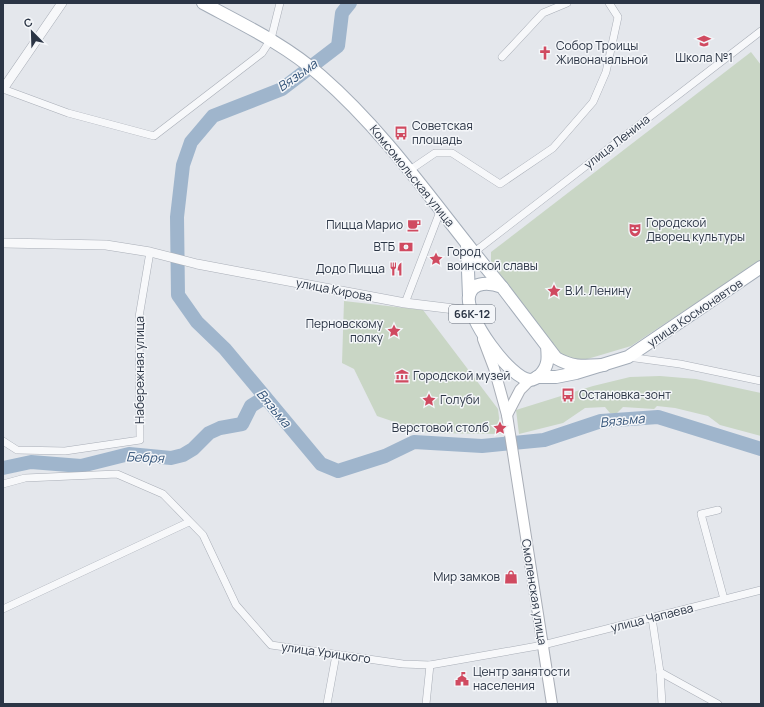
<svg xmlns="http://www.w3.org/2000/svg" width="764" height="707" font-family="Manrope,sans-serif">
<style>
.green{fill:#c9d6c5}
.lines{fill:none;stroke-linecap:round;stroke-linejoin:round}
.river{stroke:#9fb5cc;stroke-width:14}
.minor-casing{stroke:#a9aeb7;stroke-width:8}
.tertiary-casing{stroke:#a9aeb7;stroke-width:10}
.secondary-casing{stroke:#a9aeb7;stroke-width:12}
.primary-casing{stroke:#a3acb8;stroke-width:14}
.minor{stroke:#f7f8fa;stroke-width:7}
.tertiary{stroke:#f7f8fa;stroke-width:9}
.secondary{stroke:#fff;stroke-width:10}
.primary{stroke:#fff;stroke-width:12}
.labels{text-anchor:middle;stroke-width:3;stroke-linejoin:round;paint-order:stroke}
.shield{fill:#f4f6f9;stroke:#676f7b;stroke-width:1}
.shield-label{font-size:11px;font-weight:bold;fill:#2b3545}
.poi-label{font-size:12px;fill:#2b3545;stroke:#f4f6f9;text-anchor:start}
.street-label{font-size:12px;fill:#2b3545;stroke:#f4f6f9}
.water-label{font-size:13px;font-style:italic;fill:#345479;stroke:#f4f6f9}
</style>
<rect width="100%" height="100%" fill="#e4e7ec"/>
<!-- green -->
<g class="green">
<path d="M 751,52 L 761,65 L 761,260 L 631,346 L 584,360 L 577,361 L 563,357 L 491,262 L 491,252 Z"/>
<path d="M 344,301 L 423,310 L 498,409 L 501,434 L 427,433 L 377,416 L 354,369 L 342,363 Z"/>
<path d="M 660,376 L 696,379 L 761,393 L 761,436 L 720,425 L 708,416 L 675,408 L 657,406 L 654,409 L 623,407 L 616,414 L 610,413 L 605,407 L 585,408 L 563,423 L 519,434 L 516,410 L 593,386 L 630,377 Z"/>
</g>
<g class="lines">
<!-- river -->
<g class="river">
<path d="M 350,3 L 342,13 L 338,46 L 282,89 L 213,116 L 191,142 L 183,165 L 177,217 L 178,295 L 197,322 L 225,349 L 321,464 L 338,471 L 385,456 L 414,442 L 482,446 L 544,440 L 601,421 L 658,417 L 761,449"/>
<path d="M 3,468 L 31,462 L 81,466 L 129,454 L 171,458 L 183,455 L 193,449 L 209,433 L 220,428 L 242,424 L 251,406 L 265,397"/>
</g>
<!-- minor casing -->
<g class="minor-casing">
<g id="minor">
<path d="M 502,57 L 543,13 L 567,3"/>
<path d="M 3,89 L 68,113 L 154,136 L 262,53 L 271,39 L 280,3"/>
<path d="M 410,170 L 435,153 L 452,153 L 500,184 L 553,148 L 593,102 L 606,72 L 618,17 L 609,3"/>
<path d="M 473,253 L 761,31"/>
<path d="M 405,303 L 441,209"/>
<path d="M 628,357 L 680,364 L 761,381"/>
<path d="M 3,441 L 17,450 L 65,451 L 140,440 L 139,317 L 150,252"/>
<path d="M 3,484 L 25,478 L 117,474 L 163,494 L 203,535 L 236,605 L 271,645 L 403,664 L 430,665 L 543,645 L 761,590"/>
<path d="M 718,510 L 701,514 L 724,599"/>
<path d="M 3,609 L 189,522"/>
<path d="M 652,618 L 660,672 L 662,704"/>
<path d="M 660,672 L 718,704"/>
<path d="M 327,704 L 336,655"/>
<path d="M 426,704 L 430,665"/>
</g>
</g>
<!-- tertiary casing -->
<g class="tertiary-casing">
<g id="tertiary">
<path d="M 3,89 L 62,3"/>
<path d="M 3,243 L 106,245 L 150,252 L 197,264 L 405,303 L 471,311"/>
</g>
</g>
<!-- secondary casing -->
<g class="secondary-casing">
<g id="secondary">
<path d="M 483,339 L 494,368 L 507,415 L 552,704"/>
<path d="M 507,415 L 520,390 L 530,380"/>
</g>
</g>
<!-- primary casing -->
<g class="primary-casing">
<g id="primary">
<path d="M 203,3 C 244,25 286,45 321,76 C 392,138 442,216 502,287"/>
<path d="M 467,245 L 469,296"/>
<path d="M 547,346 C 548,357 549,366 540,375 C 538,377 533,380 530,380 C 510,379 465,316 469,296 C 472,280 492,283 502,287 L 556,358 C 573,368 585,366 604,365"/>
<path d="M 537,377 L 556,377 L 576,373 L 628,357 L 761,267"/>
</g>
</g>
<!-- minor -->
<use href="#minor" class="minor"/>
<!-- tertiary -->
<use href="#tertiary" class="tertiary"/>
<!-- secondary -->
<use href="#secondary" class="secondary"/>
<!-- primary -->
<use href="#primary" class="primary"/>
</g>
<!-- icons -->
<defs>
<g id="school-bare" transform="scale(1.08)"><path d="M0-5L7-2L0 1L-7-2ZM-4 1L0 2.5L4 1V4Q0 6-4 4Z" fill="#d04a60" stroke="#f4f6f9" stroke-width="2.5" paint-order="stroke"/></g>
<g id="church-bare" transform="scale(1.08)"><path d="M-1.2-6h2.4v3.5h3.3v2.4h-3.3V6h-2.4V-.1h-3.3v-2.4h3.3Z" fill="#d04a60" stroke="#f4f6f9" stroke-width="2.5" paint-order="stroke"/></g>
<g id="bus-bare" transform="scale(1.08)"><path d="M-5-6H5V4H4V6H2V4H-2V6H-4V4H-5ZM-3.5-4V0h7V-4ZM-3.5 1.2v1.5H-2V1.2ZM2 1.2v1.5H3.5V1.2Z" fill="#d04a60" stroke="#f4f6f9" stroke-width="2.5" paint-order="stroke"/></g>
<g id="cafe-bare" transform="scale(1.08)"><path d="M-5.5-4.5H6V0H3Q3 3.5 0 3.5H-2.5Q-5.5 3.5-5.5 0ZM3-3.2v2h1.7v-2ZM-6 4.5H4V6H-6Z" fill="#d04a60" stroke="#f4f6f9" stroke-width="2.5" paint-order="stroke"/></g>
<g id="theatre-bare" transform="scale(1.08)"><path d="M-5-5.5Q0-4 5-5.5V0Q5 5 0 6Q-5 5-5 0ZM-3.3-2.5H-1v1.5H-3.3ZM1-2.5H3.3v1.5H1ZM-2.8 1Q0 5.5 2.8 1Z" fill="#d04a60" stroke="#f4f6f9" stroke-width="2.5" paint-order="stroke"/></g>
<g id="bank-bare" transform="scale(1.08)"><path d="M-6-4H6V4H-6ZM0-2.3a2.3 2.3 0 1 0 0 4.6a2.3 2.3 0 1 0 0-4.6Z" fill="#d04a60" stroke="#f4f6f9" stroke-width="2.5" paint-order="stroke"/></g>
<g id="sight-bare" transform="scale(1.08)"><path d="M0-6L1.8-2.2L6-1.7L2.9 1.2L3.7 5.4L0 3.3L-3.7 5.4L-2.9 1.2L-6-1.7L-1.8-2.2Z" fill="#d04a60" stroke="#f4f6f9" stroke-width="2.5" paint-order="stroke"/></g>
<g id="restaurant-bare" transform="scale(1.08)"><path d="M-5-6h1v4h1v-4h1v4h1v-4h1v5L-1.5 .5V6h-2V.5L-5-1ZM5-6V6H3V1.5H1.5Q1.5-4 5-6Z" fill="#d04a60" stroke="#f4f6f9" stroke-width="2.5" paint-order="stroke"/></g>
<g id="museum-bare" transform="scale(1.08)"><path d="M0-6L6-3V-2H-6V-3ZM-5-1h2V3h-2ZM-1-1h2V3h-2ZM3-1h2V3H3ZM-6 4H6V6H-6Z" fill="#d04a60" stroke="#f4f6f9" stroke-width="2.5" paint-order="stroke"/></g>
<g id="shop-bare" transform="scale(1.08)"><path d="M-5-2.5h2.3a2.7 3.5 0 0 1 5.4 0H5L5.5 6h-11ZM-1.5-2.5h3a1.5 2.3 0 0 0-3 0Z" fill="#d04a60" stroke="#f4f6f9" stroke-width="2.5" paint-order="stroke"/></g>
<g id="civic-bare" transform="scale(1.08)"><path d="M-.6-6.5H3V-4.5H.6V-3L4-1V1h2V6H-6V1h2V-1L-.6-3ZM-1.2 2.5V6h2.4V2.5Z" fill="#d04a60" stroke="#f4f6f9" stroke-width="2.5" paint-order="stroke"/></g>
</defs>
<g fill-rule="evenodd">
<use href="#school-bare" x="704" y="41"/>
<use href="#church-bare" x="545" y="53"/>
<use href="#bus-bare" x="401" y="133"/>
<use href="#cafe-bare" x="414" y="225"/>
<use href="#theatre-bare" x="635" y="230"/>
<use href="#bank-bare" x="406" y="247"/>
<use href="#sight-bare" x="436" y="259"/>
<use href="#restaurant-bare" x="396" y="269"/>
<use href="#sight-bare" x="554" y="291"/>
<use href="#sight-bare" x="394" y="331"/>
<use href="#museum-bare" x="402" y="376"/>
<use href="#bus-bare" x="568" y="395"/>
<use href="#sight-bare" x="429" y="400"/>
<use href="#sight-bare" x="500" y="428"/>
<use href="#shop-bare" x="511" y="577"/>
<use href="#civic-bare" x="462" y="679"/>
</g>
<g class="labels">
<!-- shield labels -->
<rect class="shield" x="449" y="305" width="46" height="18" rx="3"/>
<g class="shield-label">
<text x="472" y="318">66К-12</text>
</g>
<!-- poi labels -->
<g class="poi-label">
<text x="556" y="50">Собор Троицы<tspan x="556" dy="14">Живоначальной</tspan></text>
<text x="704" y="62" text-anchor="middle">Школа №1</text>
<text x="412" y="130">Советская<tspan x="412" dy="14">площадь</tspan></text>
<text x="646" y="227">Городской<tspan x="646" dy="14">Дворец культуры</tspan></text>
<text x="403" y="229" text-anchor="end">Пицца Марио</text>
<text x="395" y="251" text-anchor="end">ВТБ</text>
<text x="447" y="256">Город<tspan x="447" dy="14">воинской славы</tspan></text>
<text x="385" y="273" text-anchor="end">Додо Пицца</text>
<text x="565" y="295">В.И. Ленину</text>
<text x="383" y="328" text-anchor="end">Перновскому<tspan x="383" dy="14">полку</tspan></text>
<text x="413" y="380">Городской музей</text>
<text x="579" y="399">Остановка-зонт</text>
<text x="440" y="404">Голуби</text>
<text x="489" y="432" text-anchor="end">Верстовой столб</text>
<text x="500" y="581" text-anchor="end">Мир замков</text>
<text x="473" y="676">Центр занятости<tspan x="473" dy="14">населения</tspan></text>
</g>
<!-- street labels -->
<g class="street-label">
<text transform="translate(617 142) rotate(-38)" y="4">улица Ленина</text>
<text transform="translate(412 176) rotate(51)" y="4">Комсомольская улица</text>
<text transform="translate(334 290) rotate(11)" y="4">улица Кирова</text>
<text transform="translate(695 313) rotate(-34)" y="4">улица Космонавтов</text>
<text transform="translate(140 370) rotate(-90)" y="4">Набережная улица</text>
<text transform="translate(534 592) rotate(81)" y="4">Смоленская улица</text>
<text transform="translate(652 618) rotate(-14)" y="4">улица Чапаева</text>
<text transform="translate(326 653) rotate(8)" y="4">улица Урицкого</text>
</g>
<!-- water labels -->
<g class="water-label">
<text transform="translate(297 75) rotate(-35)" y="5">Вязьма</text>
<text transform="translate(274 408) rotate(50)" y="5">Вязьма</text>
<text transform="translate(622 420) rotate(-6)" y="5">Вязьма</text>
<text transform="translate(145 457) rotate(2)" y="5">Бебря</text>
</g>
</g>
<!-- border -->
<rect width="764" height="707" fill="none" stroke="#2b3545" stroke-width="8"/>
<!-- north arrow -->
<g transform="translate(32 32) rotate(337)" stroke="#f4f6f9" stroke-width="3" paint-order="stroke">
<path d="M0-3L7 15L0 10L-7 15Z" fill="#2b3545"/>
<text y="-6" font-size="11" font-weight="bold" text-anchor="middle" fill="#2b3545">С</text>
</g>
</svg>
